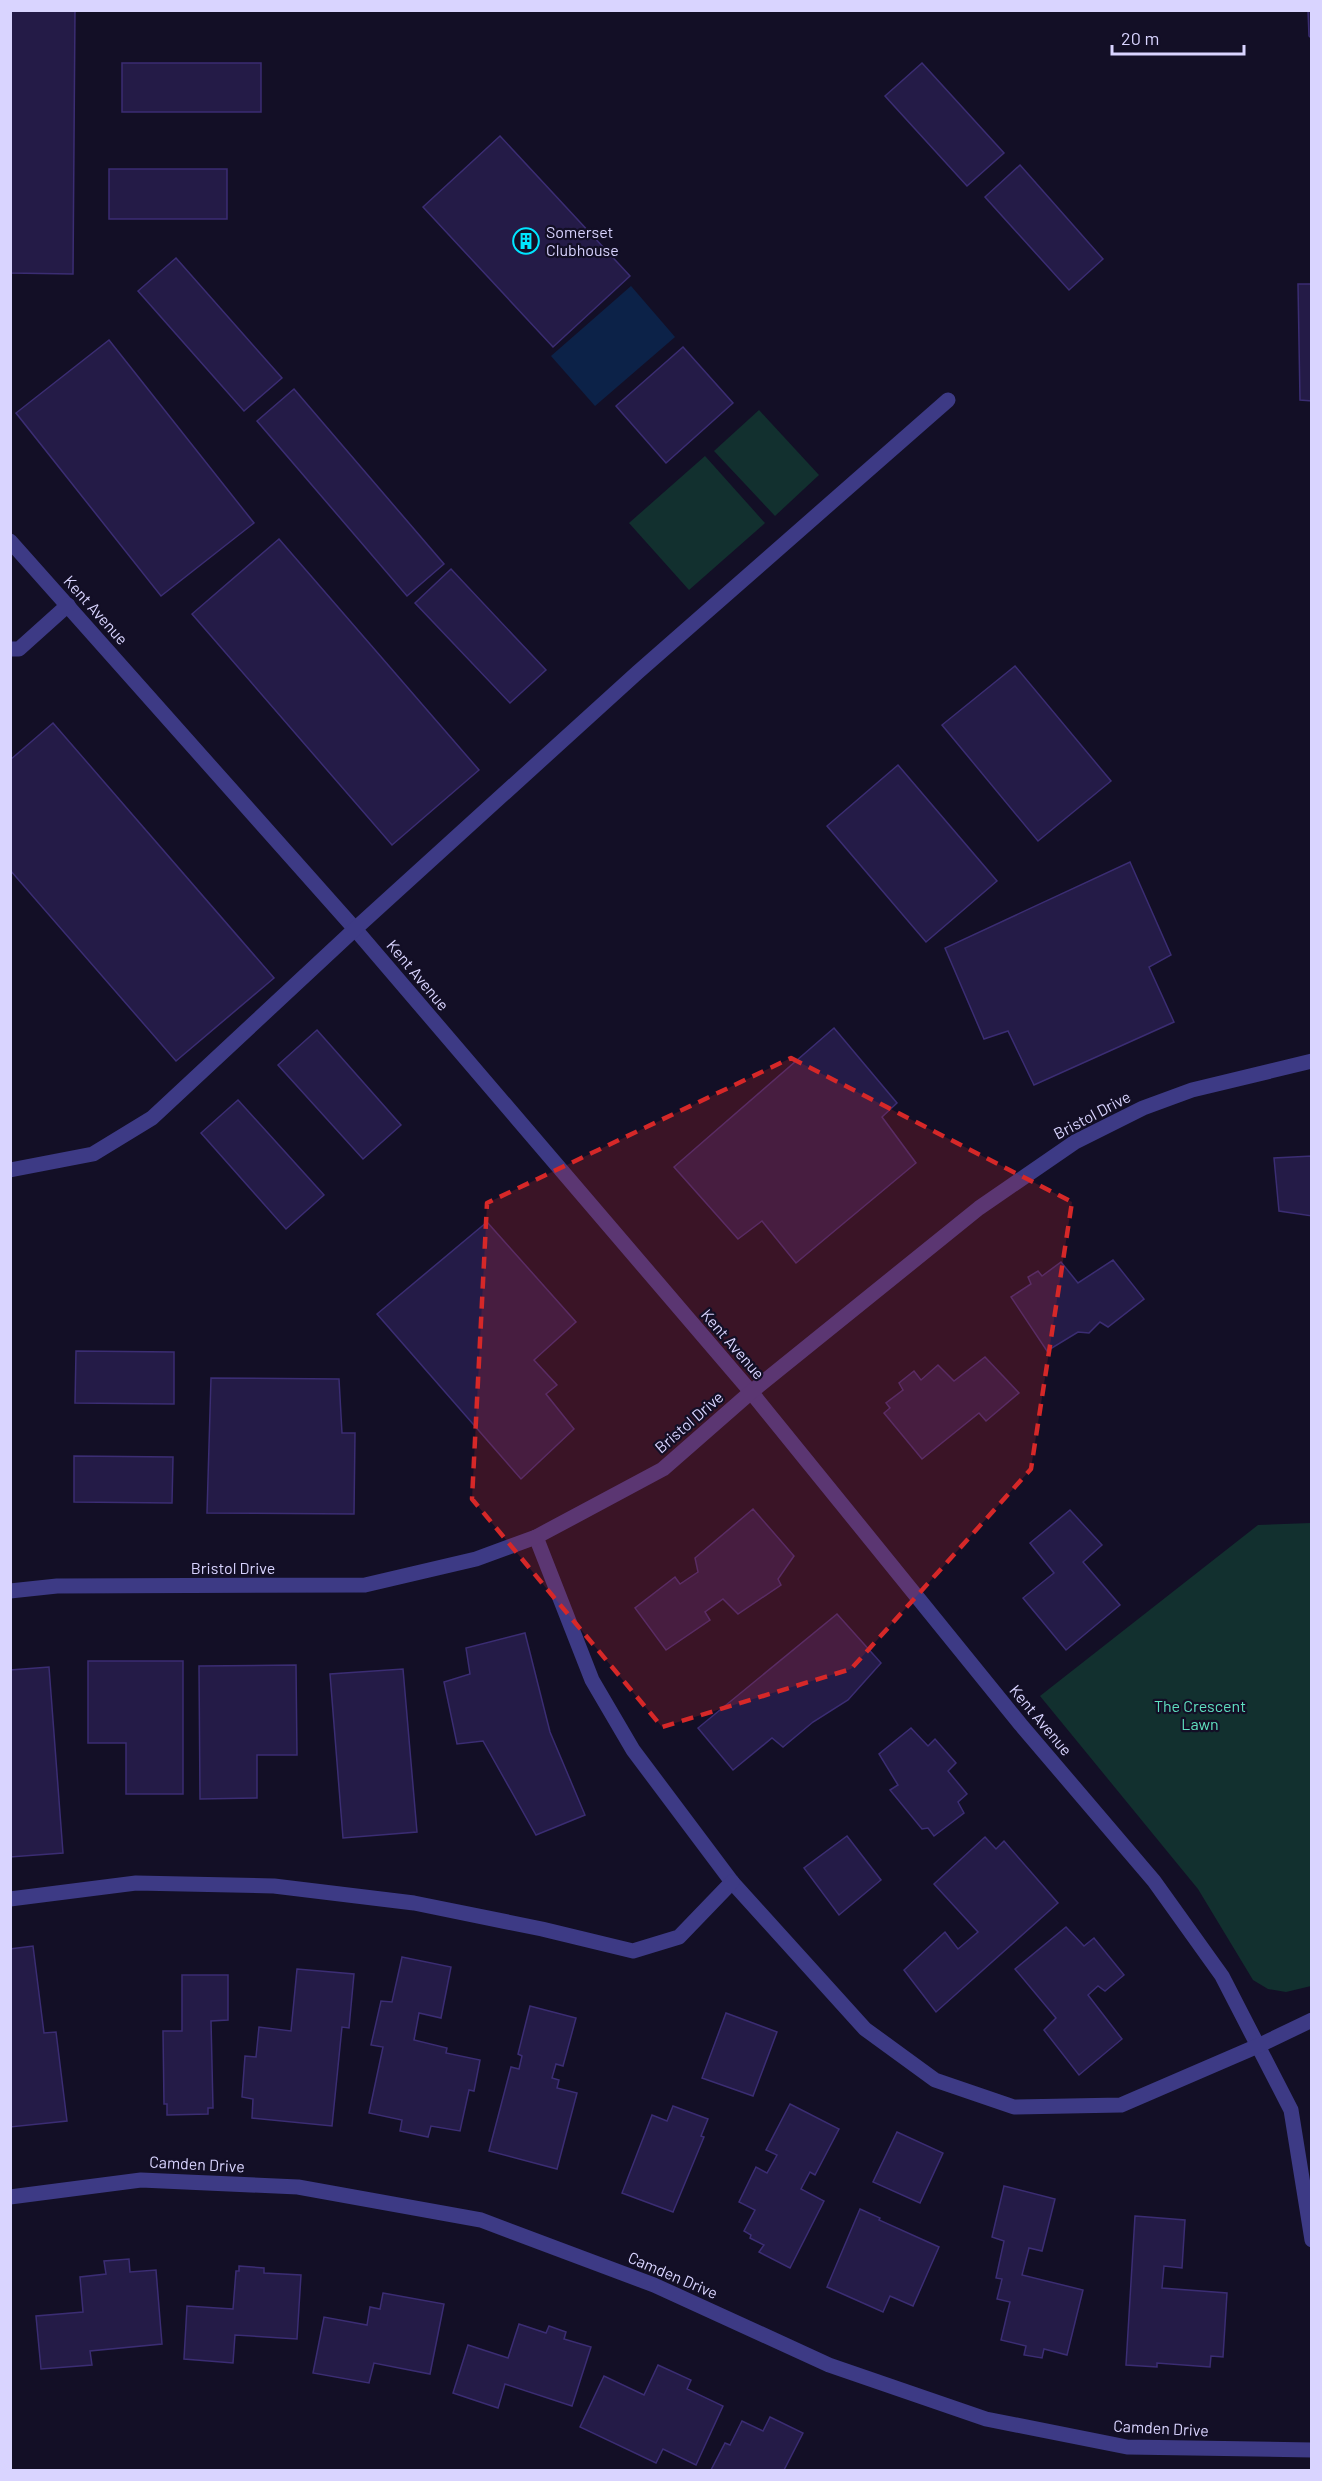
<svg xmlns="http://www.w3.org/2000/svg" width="1322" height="2481" font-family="Barlow,sans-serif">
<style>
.green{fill:#12302f}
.water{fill:#0c2248}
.building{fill:#241b47;stroke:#3b2d73;stroke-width:1.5}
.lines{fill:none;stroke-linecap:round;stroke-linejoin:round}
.minor{stroke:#3d3a85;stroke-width:15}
.marked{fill:#d62828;fill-opacity:0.2;stroke:#d62828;stroke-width:4.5;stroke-dasharray:12 8;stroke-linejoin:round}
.labels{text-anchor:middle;stroke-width:4.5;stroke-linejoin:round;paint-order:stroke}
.poi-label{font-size:16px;fill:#d9d4ff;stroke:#130f26;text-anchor:start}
.street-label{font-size:16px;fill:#d9d4ff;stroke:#130f26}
.park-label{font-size:16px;fill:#5fe0c0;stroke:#130f26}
</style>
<rect width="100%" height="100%" fill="#130f26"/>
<!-- green -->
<g class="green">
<path d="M 759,410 L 819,475 L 775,516 L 714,451 Z"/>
<path d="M 705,456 L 765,523 L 689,590 L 629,523 Z"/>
<path d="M 1311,1523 L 1311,1986 L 1286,1992 L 1268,1989 L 1253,1980 L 1198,1889 L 1040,1696 L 1258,1525 Z"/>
</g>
<!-- water -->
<path class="water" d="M 631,286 L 675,337 L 595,406 L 551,356 Z"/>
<!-- building -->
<g class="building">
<path d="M 10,10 L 75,10 L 73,274 L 10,273 Z"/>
<path d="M 1308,10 L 1312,10 L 1312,39 L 1309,36 Z"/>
<rect x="122" y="63" width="139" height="49"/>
<path d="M 922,63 L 1004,153 L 967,186 L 885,96 Z"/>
<path d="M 500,136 L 630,276 L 553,347 L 423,207 Z"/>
<path d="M 1020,165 L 1103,259 L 1069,290 L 985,197 Z"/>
<rect x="109" y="169" width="118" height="50"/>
<path d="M 176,258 L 282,378 L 244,411 L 138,291 Z"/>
<path d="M 1298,284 L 1312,284 L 1312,401 L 1300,400 Z"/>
<path d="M 109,340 L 254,523 L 161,596 L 16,413 Z"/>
<path d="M 683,347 L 733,403 L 666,463 L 616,406 Z"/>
<path d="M 294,389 L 444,564 L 407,596 L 257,421 Z"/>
<path d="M 279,539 L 479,770 L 392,845 L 192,614 Z"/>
<path d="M 451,569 L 546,670 L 510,703 L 415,603 Z"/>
<path d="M 1015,666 L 1111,781 L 1038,841 L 942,725 Z"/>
<path d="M 53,723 L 274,978 L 176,1061 L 10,870 L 10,760 Z"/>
<path d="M 898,765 L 997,881 L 926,942 L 827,826 Z"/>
<path d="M 1130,862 L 1171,955 L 1149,967 L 1174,1022 L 1034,1085 L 1008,1031 L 984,1039 L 945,948 Z"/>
<path d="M 834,1028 L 897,1103 L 882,1117 L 916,1163 L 796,1263 L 762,1221 L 738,1239 L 674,1167 Z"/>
<path d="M 317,1030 L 401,1125 L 363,1159 L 278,1065 Z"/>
<path d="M 238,1100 L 324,1195 L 286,1229 L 201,1133 Z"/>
<path d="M 1312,1156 L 1312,1216 L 1279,1211 L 1274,1158 Z"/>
<path d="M 487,1222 L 576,1322 L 534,1360 L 557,1385 L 546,1394 L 574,1429 L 521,1479 L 377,1314 Z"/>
<path d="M 1113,1260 L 1144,1299 L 1108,1327 L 1100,1322 L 1089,1333 L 1078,1332 L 1047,1351 L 1011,1297 L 1031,1284 L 1028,1277 L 1038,1271 L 1042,1276 L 1061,1262 L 1078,1283 Z"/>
<path d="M 76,1351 L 174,1352 L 174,1404 L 75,1403 Z"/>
<path d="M 985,1357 L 1019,1393 L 986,1421 L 979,1413 L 922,1459 L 884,1413 L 890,1408 L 886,1403 L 903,1390 L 899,1383 L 914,1371 L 921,1380 L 938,1365 L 954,1381 Z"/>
<path d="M 211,1378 L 339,1379 L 342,1433 L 355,1433 L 354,1514 L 207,1513 Z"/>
<path d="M 74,1456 L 173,1457 L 172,1503 L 74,1502 Z"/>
<path d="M 753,1509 L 794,1556 L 778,1579 L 781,1585 L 738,1614 L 723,1599 L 705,1612 L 710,1620 L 666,1650 L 635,1608 L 675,1577 L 680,1584 L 698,1572 L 695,1558 Z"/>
<path d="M 1070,1510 L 1102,1545 L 1083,1562 L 1120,1605 L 1066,1650 L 1023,1598 L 1054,1573 L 1030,1543 Z"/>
<path d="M 837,1614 L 881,1663 L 848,1700 L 813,1722 L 783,1747 L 772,1738 L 733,1770 L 698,1728 Z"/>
<path d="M 525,1633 L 550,1732 L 585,1815 L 536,1835 L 483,1741 L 457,1744 L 444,1682 L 470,1674 L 466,1648 Z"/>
<path d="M 88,1661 L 183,1661 L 183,1794 L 126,1794 L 126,1743 L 88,1743 Z"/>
<path d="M 296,1665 L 297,1755 L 257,1755 L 257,1798 L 200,1799 L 199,1666 Z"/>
<path d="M 49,1667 L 63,1853 L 10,1857 L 10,1670 Z"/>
<path d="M 403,1669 L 417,1832 L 343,1838 L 330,1674 Z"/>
<path d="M 911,1728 L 928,1746 L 935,1739 L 956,1763 L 948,1771 L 967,1794 L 958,1802 L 964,1813 L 934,1836 L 928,1828 L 922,1829 L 890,1790 L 898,1785 L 879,1754 Z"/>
<path d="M 847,1836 L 881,1880 L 839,1915 L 804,1868 Z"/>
<path d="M 985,1837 L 996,1849 L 1004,1841 L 1058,1903 L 936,2012 L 904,1970 L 945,1932 L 958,1949 L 978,1932 L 934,1884 Z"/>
<path d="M 1066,1927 L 1084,1946 L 1094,1938 L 1124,1975 L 1105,1991 L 1098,1986 L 1088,1995 L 1122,2039 L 1079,2075 L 1044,2030 L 1056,2018 L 1015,1969 Z"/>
<path d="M 33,1946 L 44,2033 L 56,2032 L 67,2121 L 10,2127 L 10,1949 Z"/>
<path d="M 402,1957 L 451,1967 L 441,2018 L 419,2013 L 414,2040 L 447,2048 L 446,2053 L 480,2060 L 474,2091 L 469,2090 L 460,2131 L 431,2126 L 428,2137 L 400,2131 L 402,2120 L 369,2113 L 383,2047 L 371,2045 L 381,2001 L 392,2002 Z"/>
<path d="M 297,1969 L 354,1974 L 349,2028 L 342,2027 L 332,2126 L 252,2118 L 253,2099 L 242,2097 L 245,2056 L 256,2057 L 259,2027 L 291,2031 Z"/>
<path d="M 182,1975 L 228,1975 L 228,2020 L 211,2021 L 213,2108 L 208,2108 L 208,2114 L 167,2115 L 167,2104 L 164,2104 L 163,2031 L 182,2031 Z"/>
<path d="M 530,2006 L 576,2018 L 563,2066 L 556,2064 L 552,2078 L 559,2080 L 557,2088 L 577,2093 L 557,2169 L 489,2151 L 511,2067 L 519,2069 L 522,2056 L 518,2054 Z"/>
<path d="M 726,2013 L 777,2032 L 753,2096 L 702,2078 Z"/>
<path d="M 790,2104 L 839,2129 L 815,2175 L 810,2172 L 801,2189 L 824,2201 L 790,2268 L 759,2252 L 764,2245 L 750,2238 L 751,2235 L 744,2231 L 755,2210 L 739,2202 L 756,2167 L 767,2173 L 777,2155 L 766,2150 Z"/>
<path d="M 673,2106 L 708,2119 L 701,2136 L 704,2137 L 673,2212 L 622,2193 L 652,2115 L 667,2121 Z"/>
<path d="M 897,2132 L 943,2153 L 920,2203 L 873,2182 Z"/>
<path d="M 1004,2186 L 1055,2199 L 1042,2251 L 1029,2248 L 1022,2275 L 1083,2290 L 1067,2355 L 1044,2349 L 1042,2358 L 1024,2355 L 1026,2346 L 1001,2340 L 1010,2302 L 997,2299 L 1002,2279 L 996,2278 L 1004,2241 L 992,2237 Z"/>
<path d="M 860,2209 L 880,2218 L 879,2220 L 939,2247 L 913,2306 L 890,2296 L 883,2312 L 827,2287 Z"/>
<path d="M 1135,2216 L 1185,2220 L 1182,2268 L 1164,2266 L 1162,2288 L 1227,2293 L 1223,2357 L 1211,2356 L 1210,2367 L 1157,2363 L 1157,2367 L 1126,2365 Z"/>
<path d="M 129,2259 L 130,2272 L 156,2270 L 162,2344 L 90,2351 L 92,2365 L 41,2369 L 36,2316 L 83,2312 L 80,2277 L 106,2274 L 104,2261 Z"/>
<path d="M 239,2266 L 264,2268 L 264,2273 L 301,2275 L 297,2339 L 235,2335 L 233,2363 L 184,2359 L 187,2306 L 233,2309 L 236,2271 L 239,2271 Z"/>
<path d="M 383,2293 L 444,2304 L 430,2374 L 374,2363 L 369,2383 L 313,2373 L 324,2317 L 367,2325 L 370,2307 L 380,2309 Z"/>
<path d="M 519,2324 L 546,2333 L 549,2326 L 566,2332 L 564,2339 L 591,2347 L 572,2406 L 505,2384 L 498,2408 L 453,2393 L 468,2345 L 508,2358 Z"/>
<path d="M 658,2365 L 691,2380 L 687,2389 L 723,2406 L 696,2465 L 663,2449 L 656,2463 L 580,2427 L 604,2376 L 644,2395 Z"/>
<path d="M 770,2417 L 803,2433 L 784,2470 L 711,2470 L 725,2443 L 730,2445 L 742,2421 L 763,2431 Z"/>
</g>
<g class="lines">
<!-- minor -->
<g class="minor">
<path d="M 10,541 L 355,929 L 751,1392 L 1021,1725 L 1154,1881 L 1222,1976 L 1291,2110 L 1312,2240"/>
<path d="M 10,649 L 19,649 L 68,605"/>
<path d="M 10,1170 L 93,1154 L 152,1118 L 355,929 L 638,672 L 948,400"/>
<path d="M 536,1537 L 592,1680 L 633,1750 L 732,1882 L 865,2029 L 935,2080 L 1014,2107 L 1121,2105 L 1260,2045 L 1312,2020"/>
<path d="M 10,1591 L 57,1586 L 365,1585 L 476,1559 L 536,1537 L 663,1469 L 751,1392 L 979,1208 L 1075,1142 L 1143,1108 L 1192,1090 L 1312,1061"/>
<path d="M 10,1899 L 136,1883 L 274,1886 L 414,1903 L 542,1929 L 633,1951 L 679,1937 L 732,1882"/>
<path d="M 10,2197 L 141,2180 L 298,2187 L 481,2220 L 654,2285 L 829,2365 L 986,2419 L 1127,2447 L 1312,2450"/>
</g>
</g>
<!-- marked area -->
<path class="marked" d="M 791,1058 L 1072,1202 L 1031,1469 L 851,1669 L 662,1727 L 472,1499 L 487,1203 Z"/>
<!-- icons -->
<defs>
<g id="building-ring" transform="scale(1.35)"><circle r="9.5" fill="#130f26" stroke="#00e5ff" stroke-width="1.5"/><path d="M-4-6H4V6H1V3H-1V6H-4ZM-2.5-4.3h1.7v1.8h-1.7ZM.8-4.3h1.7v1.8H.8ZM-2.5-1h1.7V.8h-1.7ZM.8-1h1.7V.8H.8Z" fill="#00e5ff"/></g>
</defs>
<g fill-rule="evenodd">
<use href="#building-ring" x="526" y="241"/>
</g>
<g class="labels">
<!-- poi labels -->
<g class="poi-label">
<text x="546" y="238">Somerset<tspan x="546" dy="18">Clubhouse</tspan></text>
</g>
<!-- street labels -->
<g class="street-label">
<text transform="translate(96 610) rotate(48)" y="6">Kent Avenue</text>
<text transform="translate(418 975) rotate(50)" y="6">Kent Avenue</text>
<text transform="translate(1092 1115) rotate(-28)" y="6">Bristol Drive</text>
<text transform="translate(733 1344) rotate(49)" y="6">Kent Avenue</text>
<text transform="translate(689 1422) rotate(-41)" y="6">Bristol Drive</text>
<text x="233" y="1574">Bristol Drive</text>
<text transform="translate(1041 1720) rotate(50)" y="6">Kent Avenue</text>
<text transform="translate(197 2164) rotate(3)" y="6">Camden Drive</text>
<text transform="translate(673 2275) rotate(23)" y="6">Camden Drive</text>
<text transform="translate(1161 2428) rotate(3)" y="6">Camden Drive</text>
</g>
<!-- park labels -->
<g class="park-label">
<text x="1200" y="1712">The Crescent<tspan x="1200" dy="18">Lawn</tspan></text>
</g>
</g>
<!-- border -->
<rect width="1322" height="2481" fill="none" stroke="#d9d4ff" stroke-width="24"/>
<!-- scale -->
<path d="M1112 45v9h132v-9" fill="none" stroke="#d9d4ff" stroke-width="3"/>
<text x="1121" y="45" font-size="18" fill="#d9d4ff" stroke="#130f26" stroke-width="4.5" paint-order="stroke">20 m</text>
</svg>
